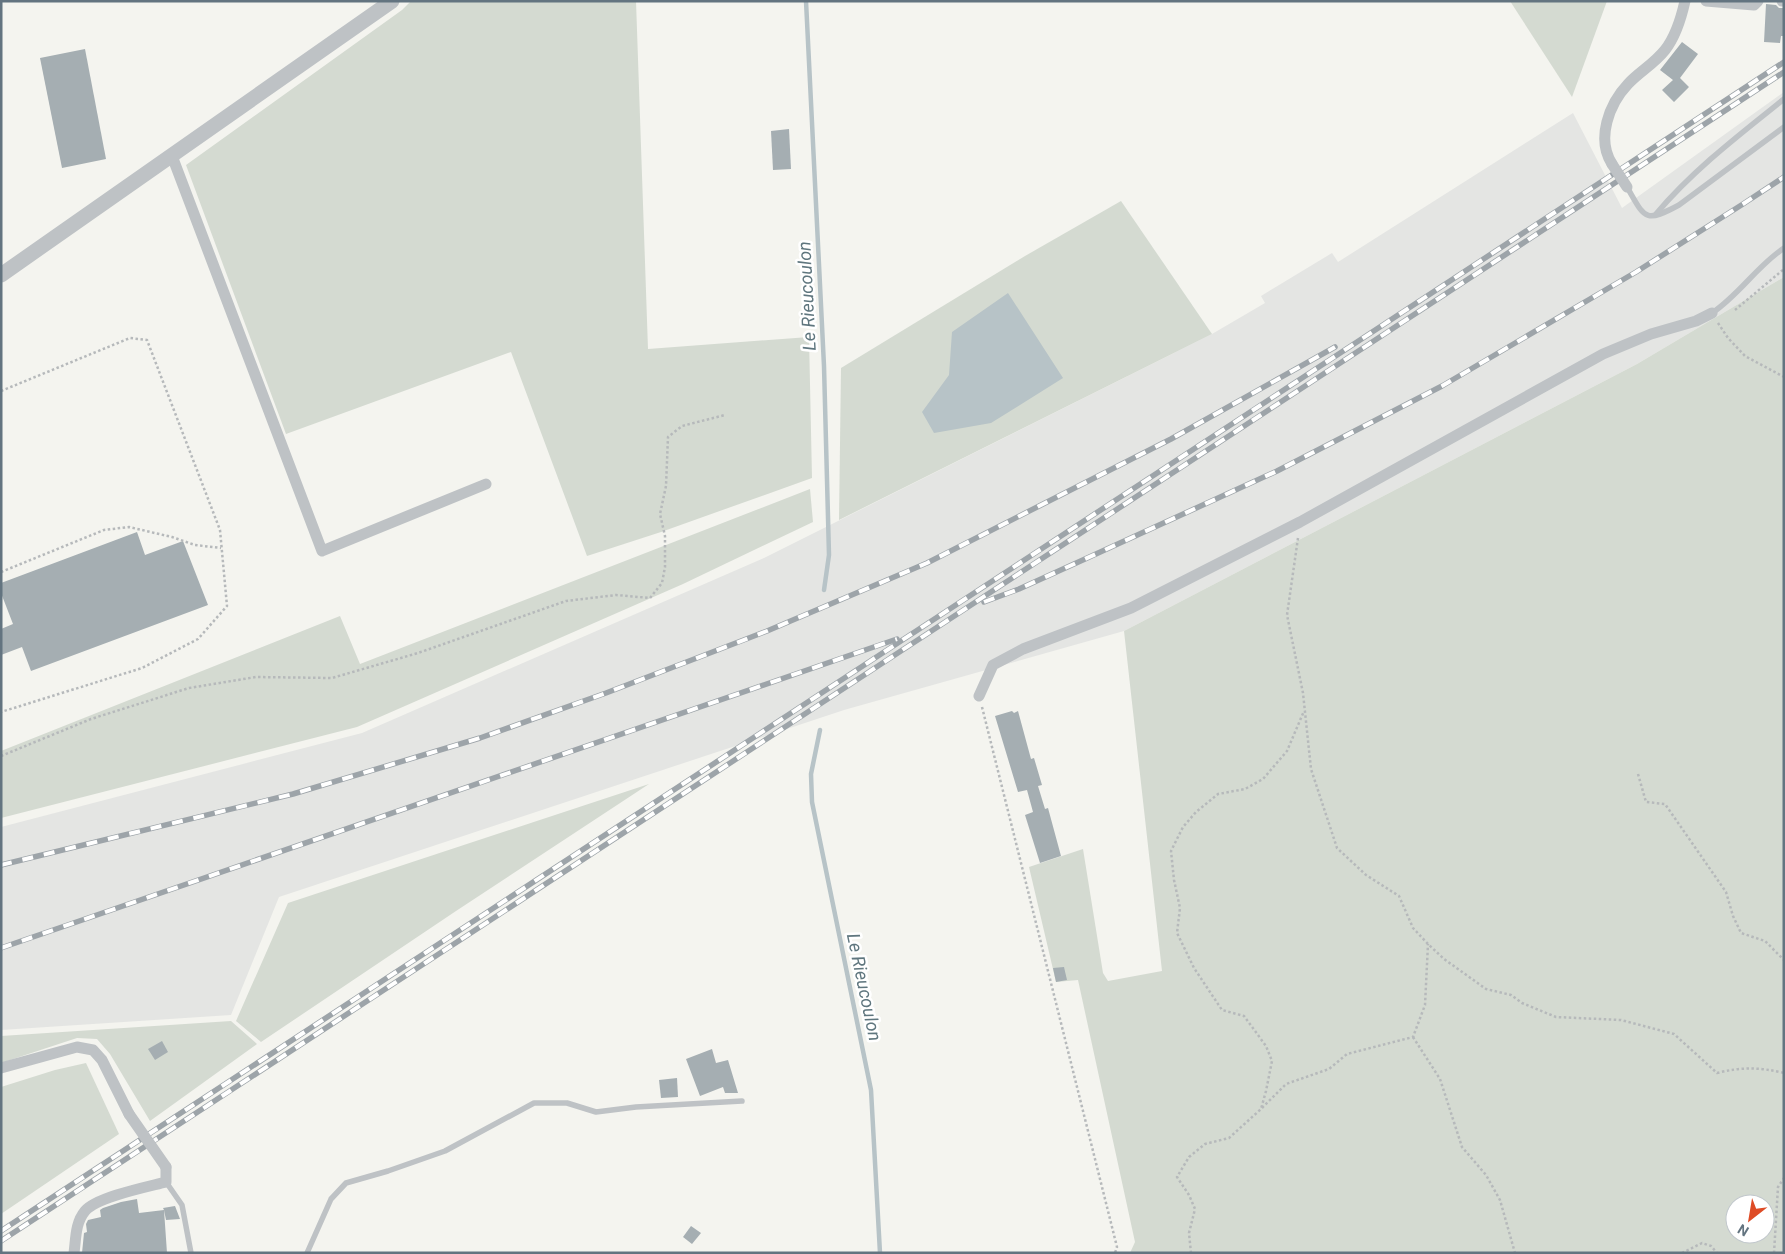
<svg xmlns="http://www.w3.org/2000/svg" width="1785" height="1254" font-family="Roboto,sans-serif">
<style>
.built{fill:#e4e5e3}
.green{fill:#d4dad1;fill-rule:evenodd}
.water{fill:#b7c3c7}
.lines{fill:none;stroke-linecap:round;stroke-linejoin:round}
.stream{stroke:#b7c3c7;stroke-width:4.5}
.building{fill:#a5aeb2}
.path{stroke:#b6b9bb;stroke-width:2.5;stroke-dasharray:2.5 2.5;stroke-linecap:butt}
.service{stroke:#bec2c5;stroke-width:5.5}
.minor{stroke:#bec2c5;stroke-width:11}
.tertiary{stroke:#bec2c5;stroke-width:15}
.rail-casing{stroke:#9da4a9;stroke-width:5.5}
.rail{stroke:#fff;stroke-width:4;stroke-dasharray:11;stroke-linecap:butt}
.minor-bridge{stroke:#bec2c5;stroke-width:11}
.labels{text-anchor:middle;stroke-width:5;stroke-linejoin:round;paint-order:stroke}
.water-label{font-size:18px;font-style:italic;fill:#5f767e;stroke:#fff}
</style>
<rect width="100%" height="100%" fill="#f4f4ef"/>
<!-- built -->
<path class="built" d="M 1784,92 L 1784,277 L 1637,364 L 1124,631 L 844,710 L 279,897 L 231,1015 L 1,1030 L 1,827 L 362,733 L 764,558 L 1212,334 L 1265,303 L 1261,296 L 1332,253 L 1338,262 L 1573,113 L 1622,208 Z"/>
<!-- green -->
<g class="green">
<path d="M 411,1 L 636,1 L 648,349 L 809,337 L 812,478 L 661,532 L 587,556 L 511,352 L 286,434 L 186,165 L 402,10 Z"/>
<path d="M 1510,1 L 1607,1 L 1572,97 Z"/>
<path d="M 1121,201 L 1212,334 L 839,520 L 841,368 L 1025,256 Z"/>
<path d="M 1784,277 L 1784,1253 L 1130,1253 L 1135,1242 L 1078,980 L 1056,982 L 1029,867 L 1083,849 L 1103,973 L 1108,981 L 1162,971 L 1124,631 L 1637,364 ZM 1735,1204 L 1765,1204 L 1765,1234 L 1735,1234 Z"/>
<path d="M 810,489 L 813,522 L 683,584 L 357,727 L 1,818 L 1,751 L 340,616 L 360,664 Z"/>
<path d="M 649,784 L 456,911 L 261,1042 L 236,1021 L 288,903 Z"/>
<path d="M 231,1021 L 257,1044 L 150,1121 L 110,1054 L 97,1039 L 77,1038 L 1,1063 L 1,1036 Z"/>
<path d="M 86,1063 L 119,1134 L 1,1214 L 1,1087 L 55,1070 Z"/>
</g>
<!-- water -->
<path class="water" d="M 1008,293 L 1063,378 L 991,423 L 934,433 L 922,412 L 949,375 L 952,332 Z"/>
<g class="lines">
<!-- stream -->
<g class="stream">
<path d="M 806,1 L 824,366 L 829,555 L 824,590"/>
<path d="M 820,730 L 811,774 L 812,802 L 871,1090 L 880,1253"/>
</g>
</g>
<!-- building -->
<g class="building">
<path d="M 1766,4 L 1776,5 L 1779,8 L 1784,8 L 1784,36 L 1781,36 L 1780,43 L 1764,42 Z"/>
<path d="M 1682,42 L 1698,54 L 1680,78 L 1689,87 L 1674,102 L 1662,90 L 1673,80 L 1660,70 Z"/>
<path d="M 85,49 L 106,159 L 62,168 L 40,58 Z"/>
<path d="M 789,129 L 791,169 L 773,170 L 771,131 Z"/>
<path d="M 137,532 L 145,555 L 183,541 L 208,605 L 31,671 L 22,647 L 1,655 L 1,629 L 13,624 L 1,593 L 1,583 Z"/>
<path d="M 1012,711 L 1014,713 L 1018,711 L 1031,759 L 1034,758 L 1042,785 L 1038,786 L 1045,809 L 1048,808 L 1061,856 L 1040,863 L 1025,815 L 1033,812 L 1027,790 L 1018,792 L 995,716 Z"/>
<path d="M 1064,967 L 1067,980 L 1056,982 L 1053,968 Z"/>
<path d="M 162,1041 L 168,1052 L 155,1060 L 148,1049 Z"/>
<path d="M 712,1049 L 716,1063 L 728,1060 L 738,1093 L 725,1093 L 723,1087 L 700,1096 L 686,1059 Z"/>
<path d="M 677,1078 L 678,1097 L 661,1098 L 659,1080 Z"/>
<path d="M 137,1199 L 139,1213 L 164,1210 L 163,1208 L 175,1206 L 180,1219 L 166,1220 L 164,1210 L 167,1253 L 82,1253 L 84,1233 L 87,1232 L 86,1224 L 88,1220 L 101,1217 L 100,1210 L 103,1208 L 121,1202 Z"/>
<path d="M 691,1226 L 701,1233 L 692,1244 L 683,1237 Z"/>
</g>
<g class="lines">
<!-- path -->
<g class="path">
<path d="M 1735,310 L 1784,269"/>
<path d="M 1718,323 L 1728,338 L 1745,356 L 1784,377"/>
<path d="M 1,391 L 130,338 L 147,340 L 220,530 L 227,606 L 198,639 L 142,668 L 1,712"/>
<path d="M 1298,538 L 1287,615 L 1303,693 L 1311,769 L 1337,848 L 1366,875 L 1399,896 L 1413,928 L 1428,944 L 1444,959 L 1486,989 L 1511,995 L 1522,1003 L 1556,1017 L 1621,1020 L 1674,1034 L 1717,1073 C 1741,1067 1759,1067 1784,1073"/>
<path d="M 1,572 L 104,530 L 129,527 L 172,537 L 195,545 L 221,548"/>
<path d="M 982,707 L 1117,1247 L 1115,1253"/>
<path d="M 1,756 L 91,719 L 189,688 L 256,677 L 332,678 L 418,653 L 566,601 L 616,595 L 650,598 L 662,583 L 665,567 L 665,536 L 660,514 L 666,486 L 668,437 L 682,426 L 725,415"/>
<path d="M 1638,774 L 1646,802 L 1665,804 L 1726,892 L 1733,916 L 1741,933 L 1765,941 L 1784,960"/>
<path d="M 1413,1037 L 1440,1079 L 1462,1147 L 1486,1175 L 1500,1200 L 1515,1253"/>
<path d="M 1262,1108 L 1286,1084 L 1329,1069 L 1347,1054 L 1413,1037 L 1425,1005 L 1428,944"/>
<path d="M 1191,1253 L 1189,1233 L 1195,1209 L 1189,1195 L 1177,1177 L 1189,1157 L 1205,1144 L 1229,1138 L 1261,1109 L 1266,1091 L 1272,1061 L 1266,1046 L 1244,1016 L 1222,1010 L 1194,968 L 1177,933 L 1180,908 L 1174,880 L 1171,851 L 1183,827 L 1196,812 L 1218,794 L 1245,789 L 1263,779 L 1287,751 L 1304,711"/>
<path d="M 1682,1253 L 1702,1243 L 1711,1246 L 1717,1253"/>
<path d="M 1774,1253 L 1778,1187 L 1784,1178"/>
</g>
<!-- service -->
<g class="service">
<path d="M 1627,187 C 1645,218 1644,224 1679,205 L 1784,127"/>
<path d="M 1656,214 C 1693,170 1739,135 1784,99"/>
<path d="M 1712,313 C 1739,295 1757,266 1784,248"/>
<path d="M 166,1182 L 182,1205 L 191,1253"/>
<path d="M 307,1253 L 331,1199 L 346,1183 L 388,1171 L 445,1151 L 534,1103 L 567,1103 L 596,1112 L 636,1107 L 742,1101"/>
</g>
<!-- minor -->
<g class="minor">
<path d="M 1706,1 L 1754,5 L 1758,1"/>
<path d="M 1782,1 L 1784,1"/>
<path d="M 172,156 L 322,551 L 486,484"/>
<path d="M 1612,164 C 1596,139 1609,104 1628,84 C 1639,72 1654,64 1665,50 C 1676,36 1681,19 1685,1"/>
<path d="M 979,696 L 993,665 L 1023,649 L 1131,608 L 1300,522 L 1603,354 L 1651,334 L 1696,321 L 1712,313"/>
<path d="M 1,1068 L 77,1047 L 93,1050 L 102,1060 L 129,1114"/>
<path d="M 74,1253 C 76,1239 75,1223 85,1211 C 97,1197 147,1187 166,1182 L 166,1167"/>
</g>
<!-- tertiary -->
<path class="tertiary" d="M 1,275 L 392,1"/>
<!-- rail casing -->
<g class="rail-casing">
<g id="rail">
<path d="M 984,602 L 1019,589 L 1085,559 L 1277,471 L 1442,386 L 1636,272 L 1743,204 L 1784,177"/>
<path d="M 1,865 L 293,794 L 480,738 L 606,693 L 767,631 L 927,563 L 1171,439 L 1335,347"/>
<path d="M 1,948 L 897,639"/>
<path d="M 1,1231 L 1784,62"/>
<path d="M 1,1241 L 1784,72"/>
</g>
</g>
<!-- rail -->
<use href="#rail" class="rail"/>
<!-- minor-bridge -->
<g class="minor-bridge">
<path d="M 1612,164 L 1627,187"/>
<path d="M 129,1114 L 166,1167"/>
</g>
</g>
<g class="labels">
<!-- water labels -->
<g class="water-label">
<text transform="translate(807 296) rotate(-93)" y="6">Le Rieucoulon</text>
<text transform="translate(864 987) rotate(78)" y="6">Le Rieucoulon</text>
</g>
</g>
<!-- border -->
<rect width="1785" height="1254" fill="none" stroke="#637480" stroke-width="5"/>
<!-- north arrow -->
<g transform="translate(1750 1219) rotate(211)"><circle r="24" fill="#ffffff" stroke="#c1c7cc"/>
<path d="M0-4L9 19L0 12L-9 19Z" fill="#de4b25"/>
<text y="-8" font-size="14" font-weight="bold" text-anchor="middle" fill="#637480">N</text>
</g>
</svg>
